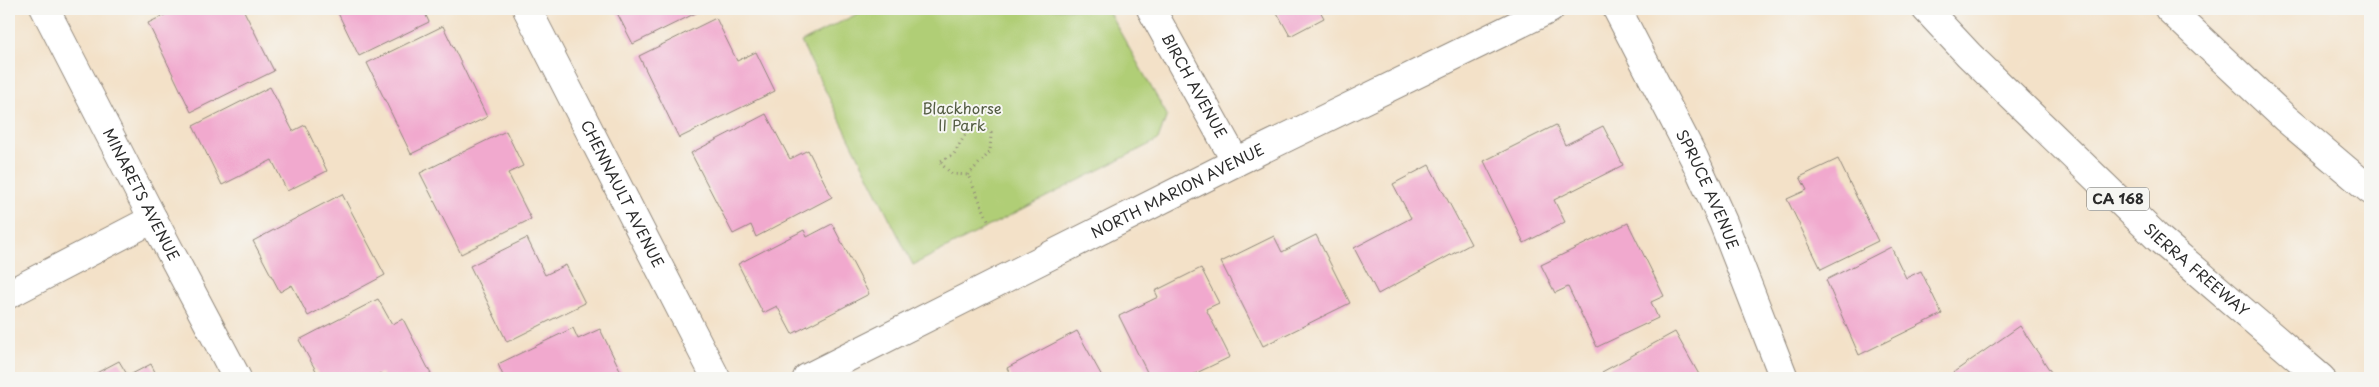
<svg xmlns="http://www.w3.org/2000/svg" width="2379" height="387" font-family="'Playpen Sans',sans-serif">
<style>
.green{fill:#b0ce76;stroke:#6e7c50}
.building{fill:#f1a9ce}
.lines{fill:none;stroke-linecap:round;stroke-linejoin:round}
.minor-casing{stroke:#8f867a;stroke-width:30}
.motorway-casing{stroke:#8f867a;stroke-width:30}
.path{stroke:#8f867a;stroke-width:3;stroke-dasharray:1 4;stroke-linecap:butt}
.minor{stroke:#fff;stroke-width:28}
.motorway{stroke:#fff;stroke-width:28}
.labels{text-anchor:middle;stroke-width:4;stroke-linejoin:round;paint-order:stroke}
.shield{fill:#f6f6f2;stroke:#686867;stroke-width:1}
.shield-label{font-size:14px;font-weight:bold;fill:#2b2b2b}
.street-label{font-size:15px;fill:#2b2b2b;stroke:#f6f6f2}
.park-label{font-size:15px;fill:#535c42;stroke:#f6f6f2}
</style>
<rect width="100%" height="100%" fill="#f6f6f2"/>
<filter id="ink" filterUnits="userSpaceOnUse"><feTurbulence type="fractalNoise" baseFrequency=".02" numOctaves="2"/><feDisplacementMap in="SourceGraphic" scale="10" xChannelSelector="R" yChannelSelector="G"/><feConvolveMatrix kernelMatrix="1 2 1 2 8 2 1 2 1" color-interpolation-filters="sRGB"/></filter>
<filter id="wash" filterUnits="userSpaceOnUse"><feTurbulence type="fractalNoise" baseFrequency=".0096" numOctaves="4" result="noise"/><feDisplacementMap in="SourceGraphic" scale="20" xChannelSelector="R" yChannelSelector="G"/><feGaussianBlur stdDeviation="1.12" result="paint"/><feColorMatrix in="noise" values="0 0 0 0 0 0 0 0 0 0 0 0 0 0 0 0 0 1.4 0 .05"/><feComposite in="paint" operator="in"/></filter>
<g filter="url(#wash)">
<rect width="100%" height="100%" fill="#f3e1c8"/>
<!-- green -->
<path class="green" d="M 867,9 L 1107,9 L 1167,115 L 1158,140 L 913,265 L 801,42 Z"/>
<g id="blocks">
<!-- building -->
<g class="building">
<path d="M 177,9 L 243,9 L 274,71 L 191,112 L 148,23 Z"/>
<path d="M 336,9 L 423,9 L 429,22 L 359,56 Z"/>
<path d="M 615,9 L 697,9 L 698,12 L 633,44 Z"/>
<path d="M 1275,9 L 1319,9 L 1324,18 L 1290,36 Z"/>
<path d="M 716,18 L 737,61 L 756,52 L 775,91 L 679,138 L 639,56 Z"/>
<path d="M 443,26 L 487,117 L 411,154 L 367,63 Z"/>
<path d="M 270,87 L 293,131 L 305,125 L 327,171 L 287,191 L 272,160 L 222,185 L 193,126 Z"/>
<path d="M 766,114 L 790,159 L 808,150 L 832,197 L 756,237 L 751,225 L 733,234 L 691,153 Z"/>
<path d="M 1556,125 L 1565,145 L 1603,126 L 1623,165 L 1554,200 L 1565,222 L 1524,243 L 1484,161 Z"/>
<path d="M 506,131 L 523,166 L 508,173 L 531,219 L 461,254 L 420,173 Z"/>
<path d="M 1838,159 L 1878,241 L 1821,269 L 1787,199 L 1807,190 L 1800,177 Z"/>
<path d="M 1429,165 L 1471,244 L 1378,294 L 1354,248 L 1411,218 L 1393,184 Z"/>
<path d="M 342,194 L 385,275 L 308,316 L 292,285 L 280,292 L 253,241 Z"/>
<path d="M 1628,223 L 1664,296 L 1651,302 L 1658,318 L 1597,347 L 1568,287 L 1555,293 L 1541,265 Z"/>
<path d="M 832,224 L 869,294 L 792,334 L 777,306 L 763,313 L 738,264 L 804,230 L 807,237 Z"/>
<path d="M 1316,235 L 1350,303 L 1263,346 L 1221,262 L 1274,236 L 1282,252 Z"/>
<path d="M 527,238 L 545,275 L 566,265 L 585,303 L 507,342 L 470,266 Z"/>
<path d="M 1891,247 L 1906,278 L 1921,271 L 1942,314 L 1859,355 L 1826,280 Z"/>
<path d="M 1201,268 L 1219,303 L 1206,309 L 1230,357 L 1186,378 L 1150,378 L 1119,316 L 1158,297 L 1155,291 Z"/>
<path d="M 378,299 L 392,324 L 403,319 L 433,378 L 384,378 L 381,373 L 370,378 L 320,378 L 299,340 Z"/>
<path d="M 2020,326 L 2055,378 L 1954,378 L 1951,374 Z"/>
<path d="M 573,328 L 578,339 L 600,329 L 624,378 L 504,378 L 498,364 Z"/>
<path d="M 1077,331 L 1103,378 L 1012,378 L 1007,368 Z"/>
<path d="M 1675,332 L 1701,378 L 1605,378 L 1602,372 Z"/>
<path d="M 119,361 L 128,376 L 151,364 L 158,378 L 87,378 Z"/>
</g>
</g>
</g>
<g filter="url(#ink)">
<use href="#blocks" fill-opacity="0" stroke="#8f867a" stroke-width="1"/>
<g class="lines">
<!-- minor casing -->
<g class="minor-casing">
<g id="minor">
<path id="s1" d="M 45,9 L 153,219 L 237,378"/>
<path id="s2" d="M 527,9 L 716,378"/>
<path id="s3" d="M 1151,9 L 1236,162"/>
<path id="s4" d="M 1617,9 L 1694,158 L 1723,222 L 1784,378"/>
<path d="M 9,294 L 153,219"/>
<path id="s5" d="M 807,378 L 1236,162 L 1550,9"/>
</g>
</g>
<!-- motorway casing -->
<g class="motorway-casing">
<g id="motorway">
<path id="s6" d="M 1926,9 L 1969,55 L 2158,238 L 2321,378"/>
<path d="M 2169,9 L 2285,118 L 2370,190"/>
</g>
</g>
<!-- path -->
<path class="path" d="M 968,175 L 990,152 L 991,133 L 978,124 L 969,128 L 954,154 L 939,162 L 952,174 L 968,175 L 989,222"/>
<!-- minor -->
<use href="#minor" class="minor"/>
<!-- motorway -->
<use href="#motorway" class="motorway"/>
</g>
</g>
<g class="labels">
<!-- shield labels -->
<rect class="shield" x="2087" y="187.5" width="62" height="23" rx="4"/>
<g class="shield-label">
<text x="2118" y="204">CA 168</text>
</g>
<!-- street labels -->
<g class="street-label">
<text dy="5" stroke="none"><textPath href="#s3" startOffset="88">BIRCH AVENUE</textPath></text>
<text dy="5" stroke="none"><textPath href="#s5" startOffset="415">NORTH MARION AVENUE</textPath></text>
<text dy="5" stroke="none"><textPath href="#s4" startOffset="202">SPRUCE AVENUE</textPath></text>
<text dy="5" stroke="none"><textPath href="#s1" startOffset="209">MINARETS AVENUE</textPath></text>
<text dy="5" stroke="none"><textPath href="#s2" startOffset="208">CHENNAULT AVENUE</textPath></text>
<text dy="5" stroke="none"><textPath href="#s6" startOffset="376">SIERRA FREEWAY</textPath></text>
</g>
<!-- park labels -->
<g class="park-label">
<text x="962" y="114">Blackhorse<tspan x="962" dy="17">II Park</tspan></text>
</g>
</g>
<!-- margin -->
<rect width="2379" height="387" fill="none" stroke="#f6f6f2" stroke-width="30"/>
</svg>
